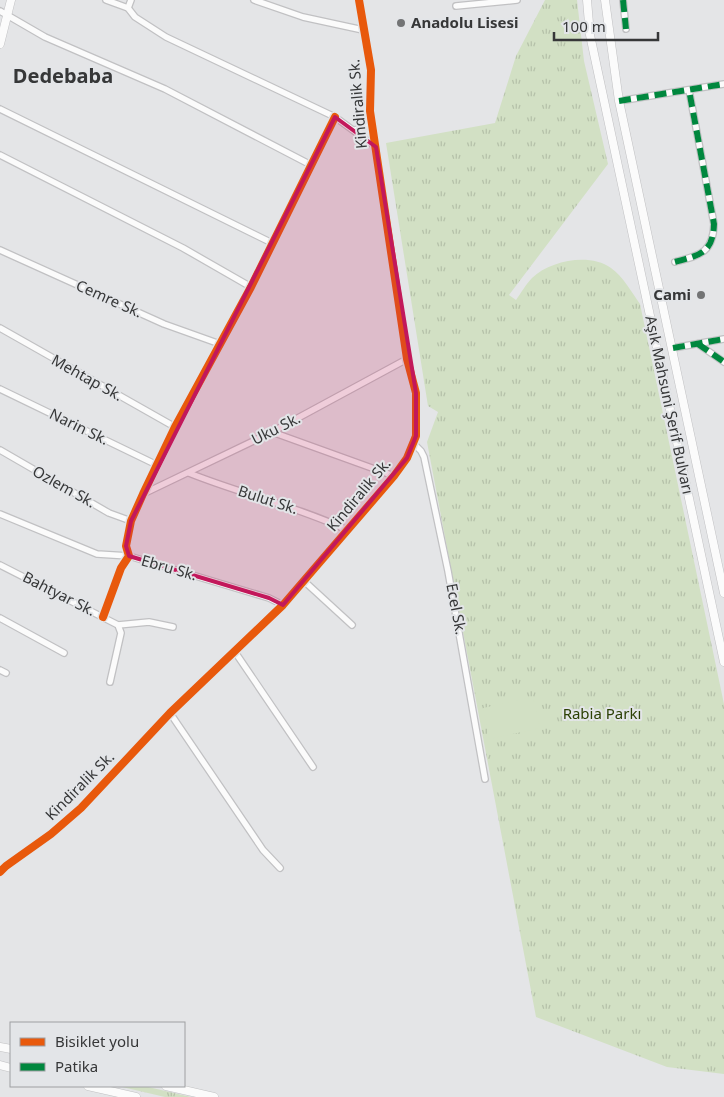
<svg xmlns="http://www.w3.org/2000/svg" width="724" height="1097" font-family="'Noto Sans',sans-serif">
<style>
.grass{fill:url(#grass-tufts)}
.pitch{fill:#d2e0c4}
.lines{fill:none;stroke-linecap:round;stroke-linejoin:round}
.street-casing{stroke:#c1c1c3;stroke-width:8}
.secondary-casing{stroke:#c1c1c3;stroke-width:9}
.street{stroke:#fbfbfb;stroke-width:5.5}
.secondary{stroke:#fbfbfb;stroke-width:8}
.quiet{stroke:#00873e;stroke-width:6;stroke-dasharray:12 6;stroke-linecap:butt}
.cycleway-casing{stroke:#e3e5e8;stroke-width:11}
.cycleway{stroke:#e8590c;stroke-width:8}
.marked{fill:#c2185b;fill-opacity:0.2;stroke:#c2185b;stroke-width:4;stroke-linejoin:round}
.poi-dot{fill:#737475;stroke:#e3e5e8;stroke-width:2}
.labels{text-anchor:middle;stroke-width:4;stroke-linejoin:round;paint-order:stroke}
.poi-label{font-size:15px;font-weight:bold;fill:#363738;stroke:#e3e5e8;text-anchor:start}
.street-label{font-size:15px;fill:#363738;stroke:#e3e5e8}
.park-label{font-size:15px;fill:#2c4104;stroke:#e3e5e8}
.district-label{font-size:20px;font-weight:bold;fill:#363738;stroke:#e3e5e8}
</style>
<defs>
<pattern id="grass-tufts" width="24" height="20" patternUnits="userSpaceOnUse" patternTransform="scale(1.25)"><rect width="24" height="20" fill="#d2e0c4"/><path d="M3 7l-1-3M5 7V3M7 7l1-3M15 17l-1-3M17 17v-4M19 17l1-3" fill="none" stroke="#b5c1a9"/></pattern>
</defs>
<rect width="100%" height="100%" fill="#e4e5e7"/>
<!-- grass -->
<g class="grass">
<path d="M 545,0 L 577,0 L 584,61 L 608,164 L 509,295 L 516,300 C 521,293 526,284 532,278 C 551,260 590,253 611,268 C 623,276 632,293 640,304 L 724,704 L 724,1074 L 667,1067 L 536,1017 L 427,442 L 438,412 L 428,406 L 386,143 L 495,123 L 516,56 Z"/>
<path d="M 118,1086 L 144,1086 L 191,1097 L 165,1097 Z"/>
</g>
<!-- pitch -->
<path class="pitch" d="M 533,697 L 540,728 L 489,739 L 483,708 Z"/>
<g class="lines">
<!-- street casing -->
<g class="street-casing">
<g id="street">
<path d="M 106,0 L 128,8 L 135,17 L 166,37 L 335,117 L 376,147"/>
<path d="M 254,0 L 303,17 L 363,30"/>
<path d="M 623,0 L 626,29"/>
<path d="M 456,6 L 517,0"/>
<path d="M 128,8 L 131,0"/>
<path d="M 0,11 L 45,37 L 165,89 L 311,165"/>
<path d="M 619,101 L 724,84"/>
<path d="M 0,109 L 272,243"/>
<path d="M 355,130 L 365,126 L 370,113"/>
<path d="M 0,155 L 183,248 L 251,287"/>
<path d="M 0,250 L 164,324 L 220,344"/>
<path d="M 675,262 C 700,255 713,253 714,224 L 689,90"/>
<path d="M 0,328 L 175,427"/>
<path d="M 698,344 L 724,362"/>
<path d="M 673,348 L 724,339"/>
<path d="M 0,389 L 157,465"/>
<path d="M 272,432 L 394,476"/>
<path d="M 414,444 L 421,451 L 424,457 L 448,571 L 485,779"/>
<path d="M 0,450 L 109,513 L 131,521"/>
<path d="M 189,473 C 241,494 296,506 347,530"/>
<path d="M 143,494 L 272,432 L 407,359"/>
<path d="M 0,514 L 97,554 L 129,556 L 269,598 L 283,605"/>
<path d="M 0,565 L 118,625 L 121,633 L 110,682"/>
<path d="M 304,581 L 352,625"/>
<path d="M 103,617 L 121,568 L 129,556 L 126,546 L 131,521 L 143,494 L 175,427 L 251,287 L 335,117"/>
<path d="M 0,618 L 64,653"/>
<path d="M 118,625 L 149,622 L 173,627"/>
<path d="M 235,652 L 313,767"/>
<path d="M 0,670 L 6,673"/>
<path d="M 170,713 L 263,850 L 280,868"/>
<path d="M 0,872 L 6,866 L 51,834 L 81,808 L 170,713 L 283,605 L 394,476 L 407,458 L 416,436 L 416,393 L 407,359 L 370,111 L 371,70 L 359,0"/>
</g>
</g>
<!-- secondary casing -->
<g class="secondary-casing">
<g id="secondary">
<path d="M 587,0 L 590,35 L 724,662"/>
<path d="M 605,0 L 619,101 L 724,593"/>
<path d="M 0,44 L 11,0"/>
<path d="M 0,1047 L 11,1049"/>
<path d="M 0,1065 L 11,1068"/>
<path d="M 88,1086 L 136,1097"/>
<path d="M 166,1086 L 214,1097"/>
</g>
</g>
<!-- street -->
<use href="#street" class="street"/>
<!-- secondary -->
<use href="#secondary" class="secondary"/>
<!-- quiet -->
<g class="quiet">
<path d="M 623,0 L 626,29"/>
<path d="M 619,101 L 724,84"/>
<path d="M 675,262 C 700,255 713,253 714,224 L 689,90"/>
<path d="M 698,344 L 724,362"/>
<path d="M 673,348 L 724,339"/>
</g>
<!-- cycleway casing -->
<g class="cycleway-casing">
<g id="cycleway">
<path d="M 103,617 L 121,568 L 129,556 L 126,546 L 131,521 L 143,494 L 175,427 L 251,287 L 335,117"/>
<path d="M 0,872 L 6,866 L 51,834 L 81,808 L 170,713 L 283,605 L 394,476 L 407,458 L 416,436 L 416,393 L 407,359 L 370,111 L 371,70 L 359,0"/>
</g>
</g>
<!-- cycleway -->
<use href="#cycleway" class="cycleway"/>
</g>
<!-- marked area -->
<path class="marked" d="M 335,117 L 376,147 L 416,393 L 416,436 L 407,458 L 283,605 L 269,598 L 129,556 L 126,546 L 131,521 Z"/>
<!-- markers -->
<g class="poi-dot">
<circle cx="401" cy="23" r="5"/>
<circle cx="701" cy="295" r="5"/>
</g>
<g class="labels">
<!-- poi labels -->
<g class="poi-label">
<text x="411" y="28">Anadolu Lisesi</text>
<text x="691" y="300" text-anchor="end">Cami</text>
</g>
<!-- street labels -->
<g class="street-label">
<text transform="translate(358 104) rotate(-95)" y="5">Kindiralik Sk.</text>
<text transform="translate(109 299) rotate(24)" y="5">Cemre Sk.</text>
<text transform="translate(87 378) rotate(29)" y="5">Mehtap Sk.</text>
<text transform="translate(669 405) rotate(78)" y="5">Aşık Mahsuni Şerif Bulvarı</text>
<text transform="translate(79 427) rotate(26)" y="5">Narin Sk.</text>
<text transform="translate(276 429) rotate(-27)" y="5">Uku Sk.</text>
<text transform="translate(64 487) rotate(29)" y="5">Ozlem Sk.</text>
<text transform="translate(359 495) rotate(-50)" y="5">Kindiralik Sk.</text>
<text transform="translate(268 500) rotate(18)" y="5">Bulut Sk.</text>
<text transform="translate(169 568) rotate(16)" y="5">Ebru Sk.</text>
<text transform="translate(59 594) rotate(27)" y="5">Bahtyar Sk.</text>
<text transform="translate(456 609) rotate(79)" y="5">Ecel Sk.</text>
<text transform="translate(80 786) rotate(-45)" y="5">Kindiralik Sk.</text>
</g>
<!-- park labels -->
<g class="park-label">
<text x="602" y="719">Rabia Parkı</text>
</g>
<!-- district labels -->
<g class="district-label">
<text x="63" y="83">Dedebaba</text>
</g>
</g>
<!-- legend -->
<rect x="10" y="1022" width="175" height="65" fill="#e3e5e8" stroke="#9e9fa2"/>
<rect x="20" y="1038" width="25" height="8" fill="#e8590c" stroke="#9e9fa2"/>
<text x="55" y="1047" font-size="15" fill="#363738">Bisiklet yolu</text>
<rect x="20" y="1063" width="25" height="8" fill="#00873e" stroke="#9e9fa2"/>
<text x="55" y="1072" font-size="15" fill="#363738">Patika</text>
<!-- scale -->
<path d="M554 32v8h104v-8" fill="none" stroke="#363738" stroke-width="2.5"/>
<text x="562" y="32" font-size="15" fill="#363738" stroke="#e3e5e8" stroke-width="4" paint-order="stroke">100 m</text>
</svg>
